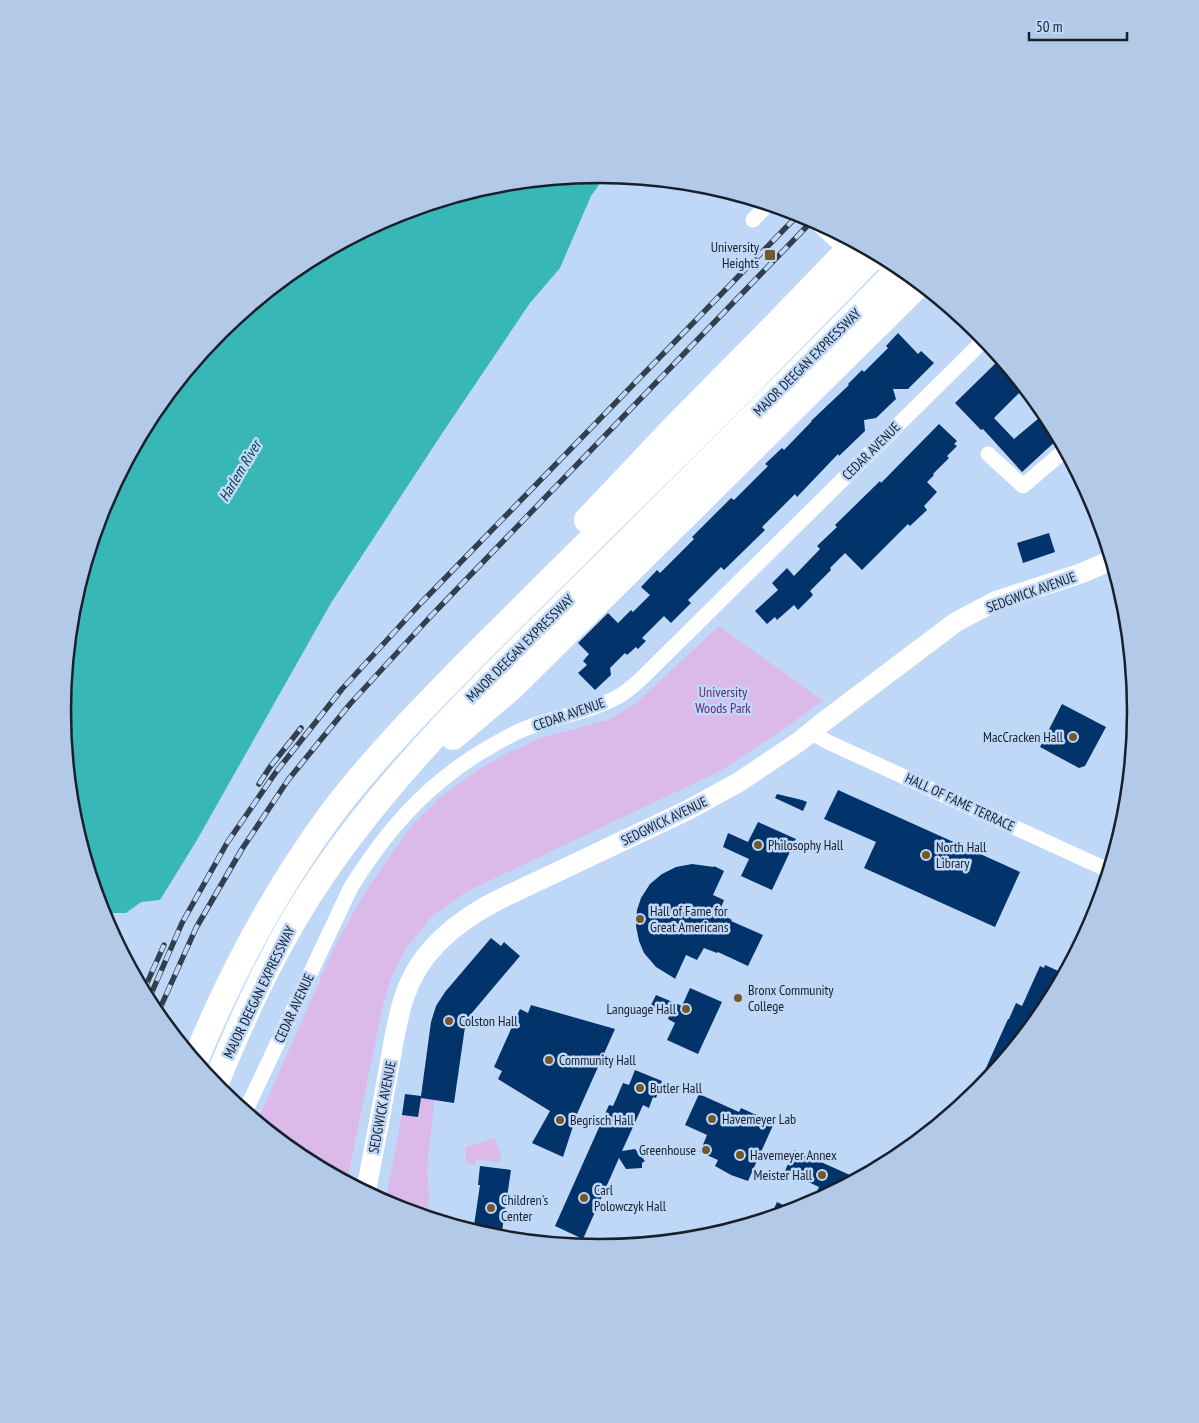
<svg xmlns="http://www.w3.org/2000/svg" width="1199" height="1423" font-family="'PT Sans Narrow',sans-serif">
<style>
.green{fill:#dbbae9}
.water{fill:#38b7b7}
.building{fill:#02336a}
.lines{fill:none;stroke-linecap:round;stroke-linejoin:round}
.minor{stroke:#fff;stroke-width:15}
.secondary{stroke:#fff;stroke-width:20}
.primary{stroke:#fff;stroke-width:22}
.motorway{stroke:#fff;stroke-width:26}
.rail-casing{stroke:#343f4e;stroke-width:5.5}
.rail{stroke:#c0d8f8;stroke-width:4;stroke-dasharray:11;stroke-linecap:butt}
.poi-dot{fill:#74572b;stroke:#c0d8f8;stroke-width:2}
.labels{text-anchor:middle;stroke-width:5;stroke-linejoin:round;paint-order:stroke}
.poi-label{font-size:14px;fill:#17202b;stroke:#c0d8f8;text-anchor:start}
.street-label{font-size:14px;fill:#17202b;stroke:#c0d8f8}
.park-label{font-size:14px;fill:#622978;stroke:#c0d8f8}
.water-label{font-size:15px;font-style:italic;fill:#013c3c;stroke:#c0d8f8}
.rim{fill:none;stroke:#17202b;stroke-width:2.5}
</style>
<rect width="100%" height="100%" fill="#c0d8f8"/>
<!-- green -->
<g class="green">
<path d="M 719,626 L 823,701 L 772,737 L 720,771 L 466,892 L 431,917 L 405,950 L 392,976 L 382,1009 L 348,1177 L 333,1175 L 301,1158 L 257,1122 L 337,942 L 366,891 L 411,826 L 442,796 L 481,768 L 509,752 L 544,737 L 608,720 L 635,704 Z"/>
<path d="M 421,1093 L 435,1095 L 427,1169 L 429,1195 L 428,1218 L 394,1208 L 385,1203 L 402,1115 L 418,1117 Z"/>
<path d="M 494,1138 L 501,1153 L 500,1162 L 476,1160 L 475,1165 L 466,1163 L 465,1147 Z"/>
</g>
<!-- water -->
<path class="water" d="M 600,175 L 606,175 L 591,196 L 560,268 L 530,303 L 443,432 L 331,603 L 197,840 L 160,900 L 141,902 L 126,913 L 110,913 L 103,915 L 73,816 L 63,711 L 73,606 L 103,506 L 153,413 L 220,332 L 301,265 L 394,215 L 495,185 Z"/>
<!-- building -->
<g class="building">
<path d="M 898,333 L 918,354 L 921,351 L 934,363 L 908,389 L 893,389 L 896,399 L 876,418 L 864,420 L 865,431 L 839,456 L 838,454 L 797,497 L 795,494 L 762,527 L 765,530 L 724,570 L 721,567 L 688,600 L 691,603 L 671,623 L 664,616 L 642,638 L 646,641 L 638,649 L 636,647 L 627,655 L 625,653 L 610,668 L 611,675 L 595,690 L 578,673 L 587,665 L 583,661 L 589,654 L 578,643 L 608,613 L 618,623 L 631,610 L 633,612 L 650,595 L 641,587 L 657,570 L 660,573 L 694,539 L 692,537 L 731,498 L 734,500 L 768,466 L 765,464 L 782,448 L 784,450 L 812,421 L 811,421 L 849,385 L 848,384 L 862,370 L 864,372 L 888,348 L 886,346 Z"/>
<path d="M 1001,358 L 1025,387 L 994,418 L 1014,439 L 1039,418 L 1045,424 L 1050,420 L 1059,438 L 1022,472 L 983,429 L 981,430 L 955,403 Z"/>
<path d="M 939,424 L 957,441 L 954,444 L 957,446 L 947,456 L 949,458 L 933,474 L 934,475 L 927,482 L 937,492 L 924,506 L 927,510 L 910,526 L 908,524 L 862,570 L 845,553 L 830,568 L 831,570 L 810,591 L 813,595 L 798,610 L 794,605 L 777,620 L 775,617 L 767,624 L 755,611 L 778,590 L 772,583 L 787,568 L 794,576 L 820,549 L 817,546 L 837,527 L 835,525 L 880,481 L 881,483 Z"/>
<path d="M 1049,533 L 1055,552 L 1023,563 L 1017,543 Z"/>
<path d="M 1062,704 L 1106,727 L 1085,766 L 1079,768 L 1040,747 Z"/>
<path d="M 838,790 L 1020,872 L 995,927 L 864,868 L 876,842 L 824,819 Z"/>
<path d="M 777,794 L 802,800 L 807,802 L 803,811 L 775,798 Z"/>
<path d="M 758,822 L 796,839 L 772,890 L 741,876 L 749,859 L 723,847 L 728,833 L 748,842 Z"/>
<path d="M 692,864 L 714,867 L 714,866 L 724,871 L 713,895 L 724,900 L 719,913 L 732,920 L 731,921 L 763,935 L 748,966 L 718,952 L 717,953 L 704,948 L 697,960 L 686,955 L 675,979 L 674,978 L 656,967 L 644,953 L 639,941 L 636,926 L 637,910 L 641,898 L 650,884 L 662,874 L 676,867 Z"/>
<path d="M 491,938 L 501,946 L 504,942 L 520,956 L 466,1020 L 454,1103 L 421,1098 L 418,1117 L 402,1115 L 405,1094 L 421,1096 L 431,1022 L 436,1006 L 445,992 Z"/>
<path d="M 1045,965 L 1065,974 L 1046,1010 L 979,1092 L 976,1090 L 1008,1019 L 1009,1019 L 1016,1003 L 1022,1006 L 1040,966 L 1044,968 Z"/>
<path d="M 690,988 L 722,1002 L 698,1054 L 667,1040 L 675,1023 L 668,1019 L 669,1016 L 650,1007 L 656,995 L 682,1006 Z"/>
<path d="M 531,1005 L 615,1029 L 577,1114 L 563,1157 L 532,1143 L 550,1111 L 498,1079 L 502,1071 L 494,1067 L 520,1009 L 528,1013 Z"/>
<path d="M 635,1070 L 662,1081 L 656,1098 L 653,1097 L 649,1108 L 643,1105 L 622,1151 L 635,1149 L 645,1161 L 642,1163 L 642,1168 L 626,1169 L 619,1158 L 583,1239 L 555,1226 L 609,1105 L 613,1106 L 623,1083 L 629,1085 Z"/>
<path d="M 699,1094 L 739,1112 L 741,1108 L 774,1123 L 748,1181 L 731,1175 L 715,1166 L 718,1160 L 700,1152 L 707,1135 L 685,1125 Z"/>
<path d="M 794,1150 L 859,1179 L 812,1204 L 819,1187 L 785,1171 Z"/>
<path d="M 480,1166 L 511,1170 L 501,1238 L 487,1236 L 473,1232 L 480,1185 L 478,1185 Z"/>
<path d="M 777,1202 L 795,1211 L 770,1218 Z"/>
</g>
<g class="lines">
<!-- minor -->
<g class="minor">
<path d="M 753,220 L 768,204"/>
<path d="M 988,454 L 1023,486 L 1065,450"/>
<path d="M 810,732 L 828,742 L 1110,871"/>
<path d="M 245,1112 L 351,887 C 386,831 424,787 481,752 C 495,744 509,735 524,729 C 556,716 592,712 621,695 C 630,689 639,681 647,673 L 985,339"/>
</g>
<!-- secondary -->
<path class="secondary" d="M 366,1192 C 373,1153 381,1113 388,1073 C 393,1047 396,1020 405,995 C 420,950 457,921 498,900 L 688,810 L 739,782 L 800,741 L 822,723 L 956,622 L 996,601 L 1082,573 L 1112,560"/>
<!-- primary -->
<path class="primary" d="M 824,225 C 846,247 859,255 890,261"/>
<!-- motorway -->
<g class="motorway">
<path d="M 587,520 L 675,427 L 765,336 L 856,242"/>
<path d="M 453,737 L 512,687 L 920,283"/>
<path d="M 195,1061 C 231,973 275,890 332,813 C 376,755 428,703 479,651 C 522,608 565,566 608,523 C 699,434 788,344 876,253"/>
<path d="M 215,1085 C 245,1012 278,939 323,874 C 398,764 497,671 591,578 C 695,475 798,372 901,267"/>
</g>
<!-- rail casing -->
<g class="rail-casing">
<g id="rail">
<path d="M 259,784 L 270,767 L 301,728"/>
<path d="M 143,992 L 164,945"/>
<path d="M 148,1001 L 182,923 L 227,843 L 276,772 L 342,689 L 420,604 L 799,214"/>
<path d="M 157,1015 L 196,928 L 242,849 L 288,780 L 350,704 L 430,617 L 813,220"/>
</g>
</g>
<!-- rail -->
<use href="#rail" class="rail"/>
</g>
<!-- markers -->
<g class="poi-dot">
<rect x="764" y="249" width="12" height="12" rx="2.5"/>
<circle cx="1073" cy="737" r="5"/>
<circle cx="758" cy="845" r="5"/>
<circle cx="926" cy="855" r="5"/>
<circle cx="640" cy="919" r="5"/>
<circle cx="738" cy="998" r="5"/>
<circle cx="686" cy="1009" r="5"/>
<circle cx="449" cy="1021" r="5"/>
<circle cx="549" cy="1060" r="5"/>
<circle cx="640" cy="1088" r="5"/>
<circle cx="712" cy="1119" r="5"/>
<circle cx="560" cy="1120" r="5"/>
<circle cx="706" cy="1150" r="5"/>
<circle cx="740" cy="1155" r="5"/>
<circle cx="822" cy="1175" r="5"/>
<circle cx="584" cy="1198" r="5"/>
<circle cx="491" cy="1208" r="5"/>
</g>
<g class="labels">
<!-- poi labels -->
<g class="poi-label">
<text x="759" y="252" text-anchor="end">University<tspan x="759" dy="16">Heights</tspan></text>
<text x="1063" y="742" text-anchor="end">MacCracken Hall</text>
<text x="768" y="850">Philosophy Hall</text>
<text x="936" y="852">North Hall<tspan x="936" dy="16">Library</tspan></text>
<text x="650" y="916">Hall of Fame for<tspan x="650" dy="16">Great Americans</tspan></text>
<text x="748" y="995">Bronx Community<tspan x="748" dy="16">College</tspan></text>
<text x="676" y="1014" text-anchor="end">Language Hall</text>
<text x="459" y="1026">Colston Hall</text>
<text x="559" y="1065">Community Hall</text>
<text x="650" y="1093">Butler Hall</text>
<text x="722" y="1124">Havemeyer Lab</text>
<text x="570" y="1125">Begrisch Hall</text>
<text x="696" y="1155" text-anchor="end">Greenhouse</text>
<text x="750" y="1160">Havemeyer Annex</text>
<text x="812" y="1180" text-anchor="end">Meister Hall</text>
<text x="594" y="1195">Carl<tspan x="594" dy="16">Polowczyk Hall</tspan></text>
<text x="501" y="1205">Children's<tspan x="501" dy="16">Center</tspan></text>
</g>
<!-- street labels -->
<g class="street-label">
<text transform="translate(807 362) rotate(-45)" y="5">MAJOR DEEGAN EXPRESSWAY</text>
<text transform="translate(871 451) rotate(-45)" y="5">CEDAR AVENUE</text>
<text transform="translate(1031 592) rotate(-20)" y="5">SEDGWICK AVENUE</text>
<text transform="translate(520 648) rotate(-45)" y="5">MAJOR DEEGAN EXPRESSWAY</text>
<text transform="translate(569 714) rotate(-19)" y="5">CEDAR AVENUE</text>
<text transform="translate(960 802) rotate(25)" y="5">HALL OF FAME TERRACE</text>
<text transform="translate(664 821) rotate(-26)" y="5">SEDGWICK AVENUE</text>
<text transform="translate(259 992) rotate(-64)" y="5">MAJOR DEEGAN EXPRESSWAY</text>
<text transform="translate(294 1008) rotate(-65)" y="5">CEDAR AVENUE</text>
<text transform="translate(382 1107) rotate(-79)" y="5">SEDGWICK AVENUE</text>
</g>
<!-- park labels -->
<g class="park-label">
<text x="723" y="697">University<tspan x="723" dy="16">Woods Park</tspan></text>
</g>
<!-- water labels -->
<g class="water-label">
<text transform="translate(240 471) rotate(-59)" y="5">Harlem River</text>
</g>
</g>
<!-- crop -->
<path d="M0 0H1199V1423H0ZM71 711a528 528 0 1 1 1056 0a528 528 0 1 1-1056 0Z" fill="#b2c9e8" fill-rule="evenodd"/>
<path class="rim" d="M71 711a528 528 0 1 1 1056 0a528 528 0 1 1-1056 0Z"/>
<!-- scale -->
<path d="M1029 32v8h98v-8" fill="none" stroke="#17202b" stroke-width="2.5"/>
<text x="1036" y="32" font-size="15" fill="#17202b" stroke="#c0d8f8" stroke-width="4" paint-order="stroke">50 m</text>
</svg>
